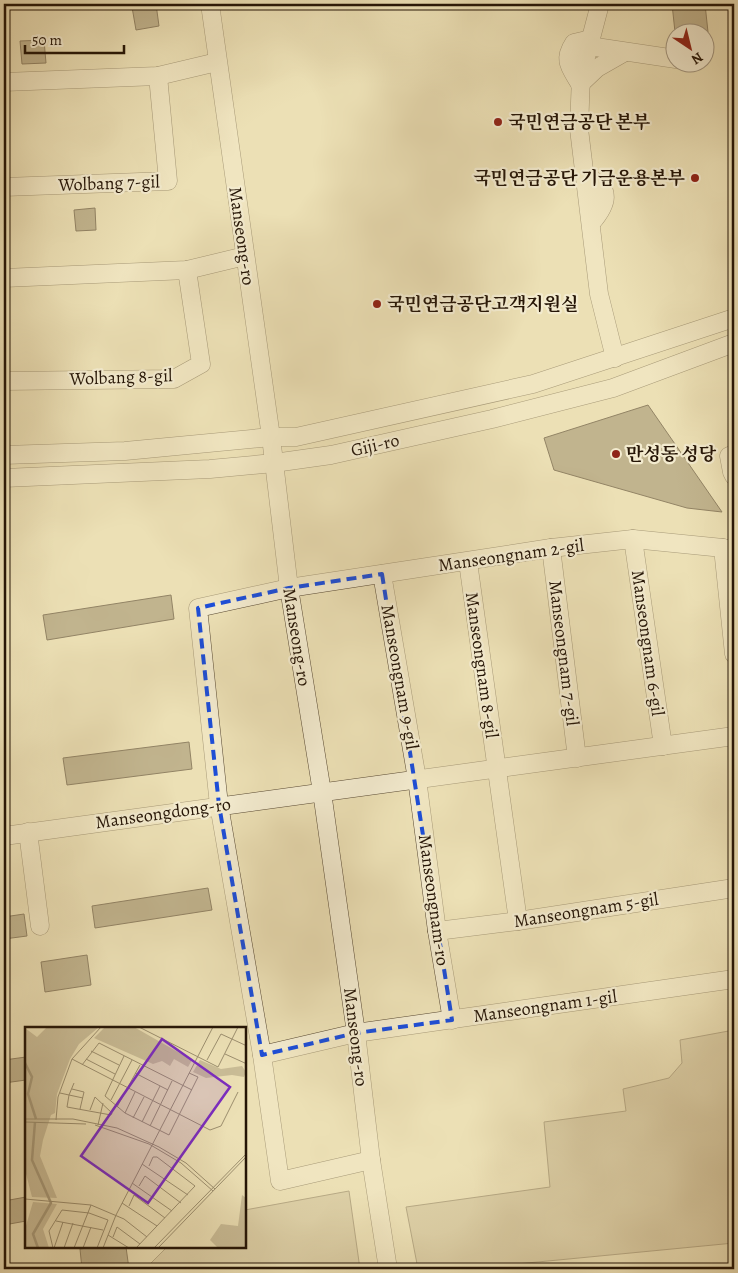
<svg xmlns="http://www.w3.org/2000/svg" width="738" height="1273" font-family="Alegreya,'Noto Serif KR',serif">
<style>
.green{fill:#cabd97;stroke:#78694e}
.building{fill:#8c7f61;stroke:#251506}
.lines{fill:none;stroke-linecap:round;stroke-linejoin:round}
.minor-casing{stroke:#574832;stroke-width:19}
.minor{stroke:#f3ebcf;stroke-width:18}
.marked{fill:none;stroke:#1d4ed8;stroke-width:4;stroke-dasharray:10 6;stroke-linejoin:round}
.poi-dot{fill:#8f2418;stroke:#f3ebcf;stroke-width:2}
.labels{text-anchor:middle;stroke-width:4.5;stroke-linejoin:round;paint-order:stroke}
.poi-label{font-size:18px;font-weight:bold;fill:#251506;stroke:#f3ebcf;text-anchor:start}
.street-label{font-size:18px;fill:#251506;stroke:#f3ebcf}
.inset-river{fill:none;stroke:#a89b7a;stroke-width:2.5}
.inset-road{fill:none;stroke:#9c8f6f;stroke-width:1}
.view{fill:#7b2cbf;fill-opacity:0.15;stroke:#7b2cbf;stroke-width:2.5}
.inset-edge{fill:none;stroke:#251506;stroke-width:2.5}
</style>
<rect width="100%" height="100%" fill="#ece0b5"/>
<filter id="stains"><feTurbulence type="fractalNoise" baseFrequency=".004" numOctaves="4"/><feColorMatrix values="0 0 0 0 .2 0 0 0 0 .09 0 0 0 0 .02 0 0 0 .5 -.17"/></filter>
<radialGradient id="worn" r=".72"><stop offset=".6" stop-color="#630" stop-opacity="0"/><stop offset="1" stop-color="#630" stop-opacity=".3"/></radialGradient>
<!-- green -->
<g class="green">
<path d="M 734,1030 L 734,1243 L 465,1269 L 418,1269 L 406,1207 L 550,1187 L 544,1122 L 626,1111 L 623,1089 L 669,1078 L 682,1063 L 680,1040 Z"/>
<path d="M 349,1191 L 360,1269 L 145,1269 L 167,1247 L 245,1247 L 245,1210 Z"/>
</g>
<!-- building -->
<g class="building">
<path d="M 156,4 L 159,26 L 136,30 L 132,7 Z"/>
<path d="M 672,4 L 705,4 L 708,32 L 675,32 Z"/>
<path d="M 44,40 L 46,63 L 22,64 L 20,41 Z"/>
<path d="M 95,208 L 96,230 L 76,231 L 74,210 Z"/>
<path d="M 648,405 L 722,512 L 687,508 L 554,470 L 544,438 Z"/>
<path d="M 171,595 L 174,619 L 47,640 L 43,615 Z"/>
<path d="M 189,742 L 192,769 L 67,785 L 63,758 Z"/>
<path d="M 208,888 L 212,910 L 95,928 L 92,906 Z"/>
<path d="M 24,914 L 27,936 L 4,939 L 4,917 Z"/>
<path d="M 87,955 L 91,985 L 45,992 L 41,962 Z"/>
<path d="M 26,1057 L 26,1080 L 4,1083 L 4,1060 Z"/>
<path d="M 26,1197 L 26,1221 L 4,1225 L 4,1201 Z"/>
<path d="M 95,1247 L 126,1247 L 129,1269 L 82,1269 L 80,1249 Z"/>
</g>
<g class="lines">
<!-- minor casing -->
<g class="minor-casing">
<g id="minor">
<path d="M 210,4 L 271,437 L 289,588 L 322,792 L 356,1033 L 371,1160 L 388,1269"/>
<path d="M 600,4 L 581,76 L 579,129 L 599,294 L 615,358"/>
<path d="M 591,39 L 574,43 C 562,61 571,68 580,84 L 597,68 L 625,52"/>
<path d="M 589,46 L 676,59"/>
<path d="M 4,82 L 158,76 L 217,62"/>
<path d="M 585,177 C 614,187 607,205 591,223"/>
<path d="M 4,187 L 168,181 L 158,76"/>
<path d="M 4,278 L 187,270 L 245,256"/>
<path d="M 4,381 L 174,379 L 201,364 L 187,270"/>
<path d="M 734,454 L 729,456 L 732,472 L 734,476"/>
<path d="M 4,455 L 125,451 L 271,437 L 296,437 L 533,384 L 734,318"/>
<path d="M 4,478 L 210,469 L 274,463 L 331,455 L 492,419 L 613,388 L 734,343"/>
<path d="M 633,539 L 663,746"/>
<path d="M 551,548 L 577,758"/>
<path d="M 723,548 L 734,654"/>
<path d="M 468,562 L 518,921"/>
<path d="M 382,574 L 417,779 L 437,931 L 452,1020"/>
<path d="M 28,832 L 40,926"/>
<path d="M 4,836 L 734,736"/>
<path d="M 437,931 L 518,921 L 734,888"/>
<path d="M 262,1055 L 356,1033 L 734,979"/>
<path d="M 371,1160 L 280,1181 L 262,1055 L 219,805 L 198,608 L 289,588 L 551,548 L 633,539 L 723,548 L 734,551"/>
</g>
</g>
<!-- minor -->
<use href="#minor" class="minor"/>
</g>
<!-- marked area -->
<path d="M0 0H738V1273H0ZM 382,574 L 452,1020 L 356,1033 L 262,1055 L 219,805 L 198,608 L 289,588 Z" fill="#ece0b5" fill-opacity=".55" fill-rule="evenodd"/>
<path class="marked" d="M 382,574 L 452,1020 L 356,1033 L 262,1055 L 219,805 L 198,608 L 289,588 Z"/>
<!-- markers -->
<g class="poi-dot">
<circle cx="498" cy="122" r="5"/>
<circle cx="695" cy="178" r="5"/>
<circle cx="377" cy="304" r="5"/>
<circle cx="616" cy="454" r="5"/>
</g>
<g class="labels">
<!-- poi labels -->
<g class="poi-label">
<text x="508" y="128">국민연금공단 본부</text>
<text x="685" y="184" text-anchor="end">국민연금공단 기금운용본부</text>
<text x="387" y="310">국민연금공단고객지원실</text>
<text x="626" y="460">만성동 성당</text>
</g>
<!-- street labels -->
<g class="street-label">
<text transform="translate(109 183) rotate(-2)" y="6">Wolbang 7-gil</text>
<text transform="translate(242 236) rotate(82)" y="6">Manseong-ro</text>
<text transform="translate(121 377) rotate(-2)" y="6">Wolbang 8-gil</text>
<text transform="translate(375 445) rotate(-13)" y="6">Giji-ro</text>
<text transform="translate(511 555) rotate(-8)" y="6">Manseongnam 2-gil</text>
<text transform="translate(297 637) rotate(81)" y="6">Manseong-ro</text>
<text transform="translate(648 643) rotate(82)" y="6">Manseongnam 6-gil</text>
<text transform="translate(564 653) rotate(83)" y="6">Manseongnam 7-gil</text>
<text transform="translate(482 665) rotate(82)" y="6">Manseongnam 8-gil</text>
<text transform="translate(400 677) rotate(80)" y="6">Manseongnam 9-gil</text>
<text transform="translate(163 813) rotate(-8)" y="6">Manseongdong-ro</text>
<text transform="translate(434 900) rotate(82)" y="6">Manseongnam-ro</text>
<text transform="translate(586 910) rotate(-9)" y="6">Manseongnam 5-gil</text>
<text transform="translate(545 1006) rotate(-8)" y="6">Manseongnam 1-gil</text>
<text transform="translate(356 1037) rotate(83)" y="6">Manseong-ro</text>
</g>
</g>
<!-- overview -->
<g transform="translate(25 1027)">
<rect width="221" height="221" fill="#ece0b5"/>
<path d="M 22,0 L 74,0 L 54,17 L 45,32 L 32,67 L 30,86 L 26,88 L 18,113 L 15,129 L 32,171 L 7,170 L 0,143 L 0,1 L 12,10 ZM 80,0 L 109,0 L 167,33 L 163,40 L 149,32 L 145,39 L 137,34 L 128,37 L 69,11 ZM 175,33 L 196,42 L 217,39 L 221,45 L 219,50 L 207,48 L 181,51 L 168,45 ZM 217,168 L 221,171 L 221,220 L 193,221 L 185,213 L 196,197 L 213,199 ZM 8,175 L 32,177 L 18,202 L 24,221 L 0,221 L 0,202 Z" fill="#cabd97"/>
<path class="inset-river" d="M 0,36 L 7,50 L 3,67 L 11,92M 10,95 L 7,133 L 26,176 L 8,207 L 13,221"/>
<path class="inset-road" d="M 114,0 L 193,40 L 213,0M 66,24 L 94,38M 200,27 L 222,37M 99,29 L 80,69 L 100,86 L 144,108 L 173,50 L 164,46M 47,32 L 185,103 L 196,99 L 213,65M 61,32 L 90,47M 182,33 L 196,7 L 222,19M 57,38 L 74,16 L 167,63M 110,46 L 143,63M 47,62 L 59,65 L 55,82M 35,66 L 44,68 L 49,56M 58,71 L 44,68 L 42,80 L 86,88 L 87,86 L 70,70 L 65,83M 86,73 L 107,33M 92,80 L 115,38M 100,86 L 110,65M 108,91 L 119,70M 0,92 L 48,92 L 92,101 L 134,120 L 161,136 L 190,162M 31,93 L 33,70 L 47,32 L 76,0M 0,95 L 61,97M 117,95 L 135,59M 70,98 L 124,117 L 156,136 L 188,164M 73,98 L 78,76M 125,99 L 147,54M 117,137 L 163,168M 107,156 L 147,184M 114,159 L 120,149 L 156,176M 0,172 L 66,178 L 99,192 L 122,210M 97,176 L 132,199M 104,179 L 109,168 L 140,191M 31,194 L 78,203M 83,208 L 104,221M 88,210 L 92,200 L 115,217M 28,221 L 24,204 L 37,183 L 64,186 L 83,193 L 72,221M 29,221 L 38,195M 39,221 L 48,196M 49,221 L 66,178M 58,221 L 66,200M 78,221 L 91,188 L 188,0M 111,221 L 170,159 L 132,130 L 128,130 L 124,139M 129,221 L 222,126M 133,221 L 222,129"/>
<path class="view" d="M 137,12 L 205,60 L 123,176 L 56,129 Z"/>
<rect width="221" height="221" class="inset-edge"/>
</g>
<!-- margin -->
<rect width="738" height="1273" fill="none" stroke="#ece0b5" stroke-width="20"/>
<rect x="5" y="5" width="728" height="1263" fill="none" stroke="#251506" stroke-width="2.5"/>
<rect x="10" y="10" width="718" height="1253" fill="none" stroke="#251506"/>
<!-- north arrow -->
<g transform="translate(690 48) rotate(145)"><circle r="24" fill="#f3ebcf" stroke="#a1957f"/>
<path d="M0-4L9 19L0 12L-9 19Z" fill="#8f2418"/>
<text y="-8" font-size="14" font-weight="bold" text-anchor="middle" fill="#251506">N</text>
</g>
<!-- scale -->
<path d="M25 45v8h99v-8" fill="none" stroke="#251506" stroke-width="2.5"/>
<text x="32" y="45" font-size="15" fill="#251506" stroke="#f3ebcf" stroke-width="4" paint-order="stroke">50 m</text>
<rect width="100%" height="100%" filter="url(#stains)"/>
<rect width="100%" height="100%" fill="url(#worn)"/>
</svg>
